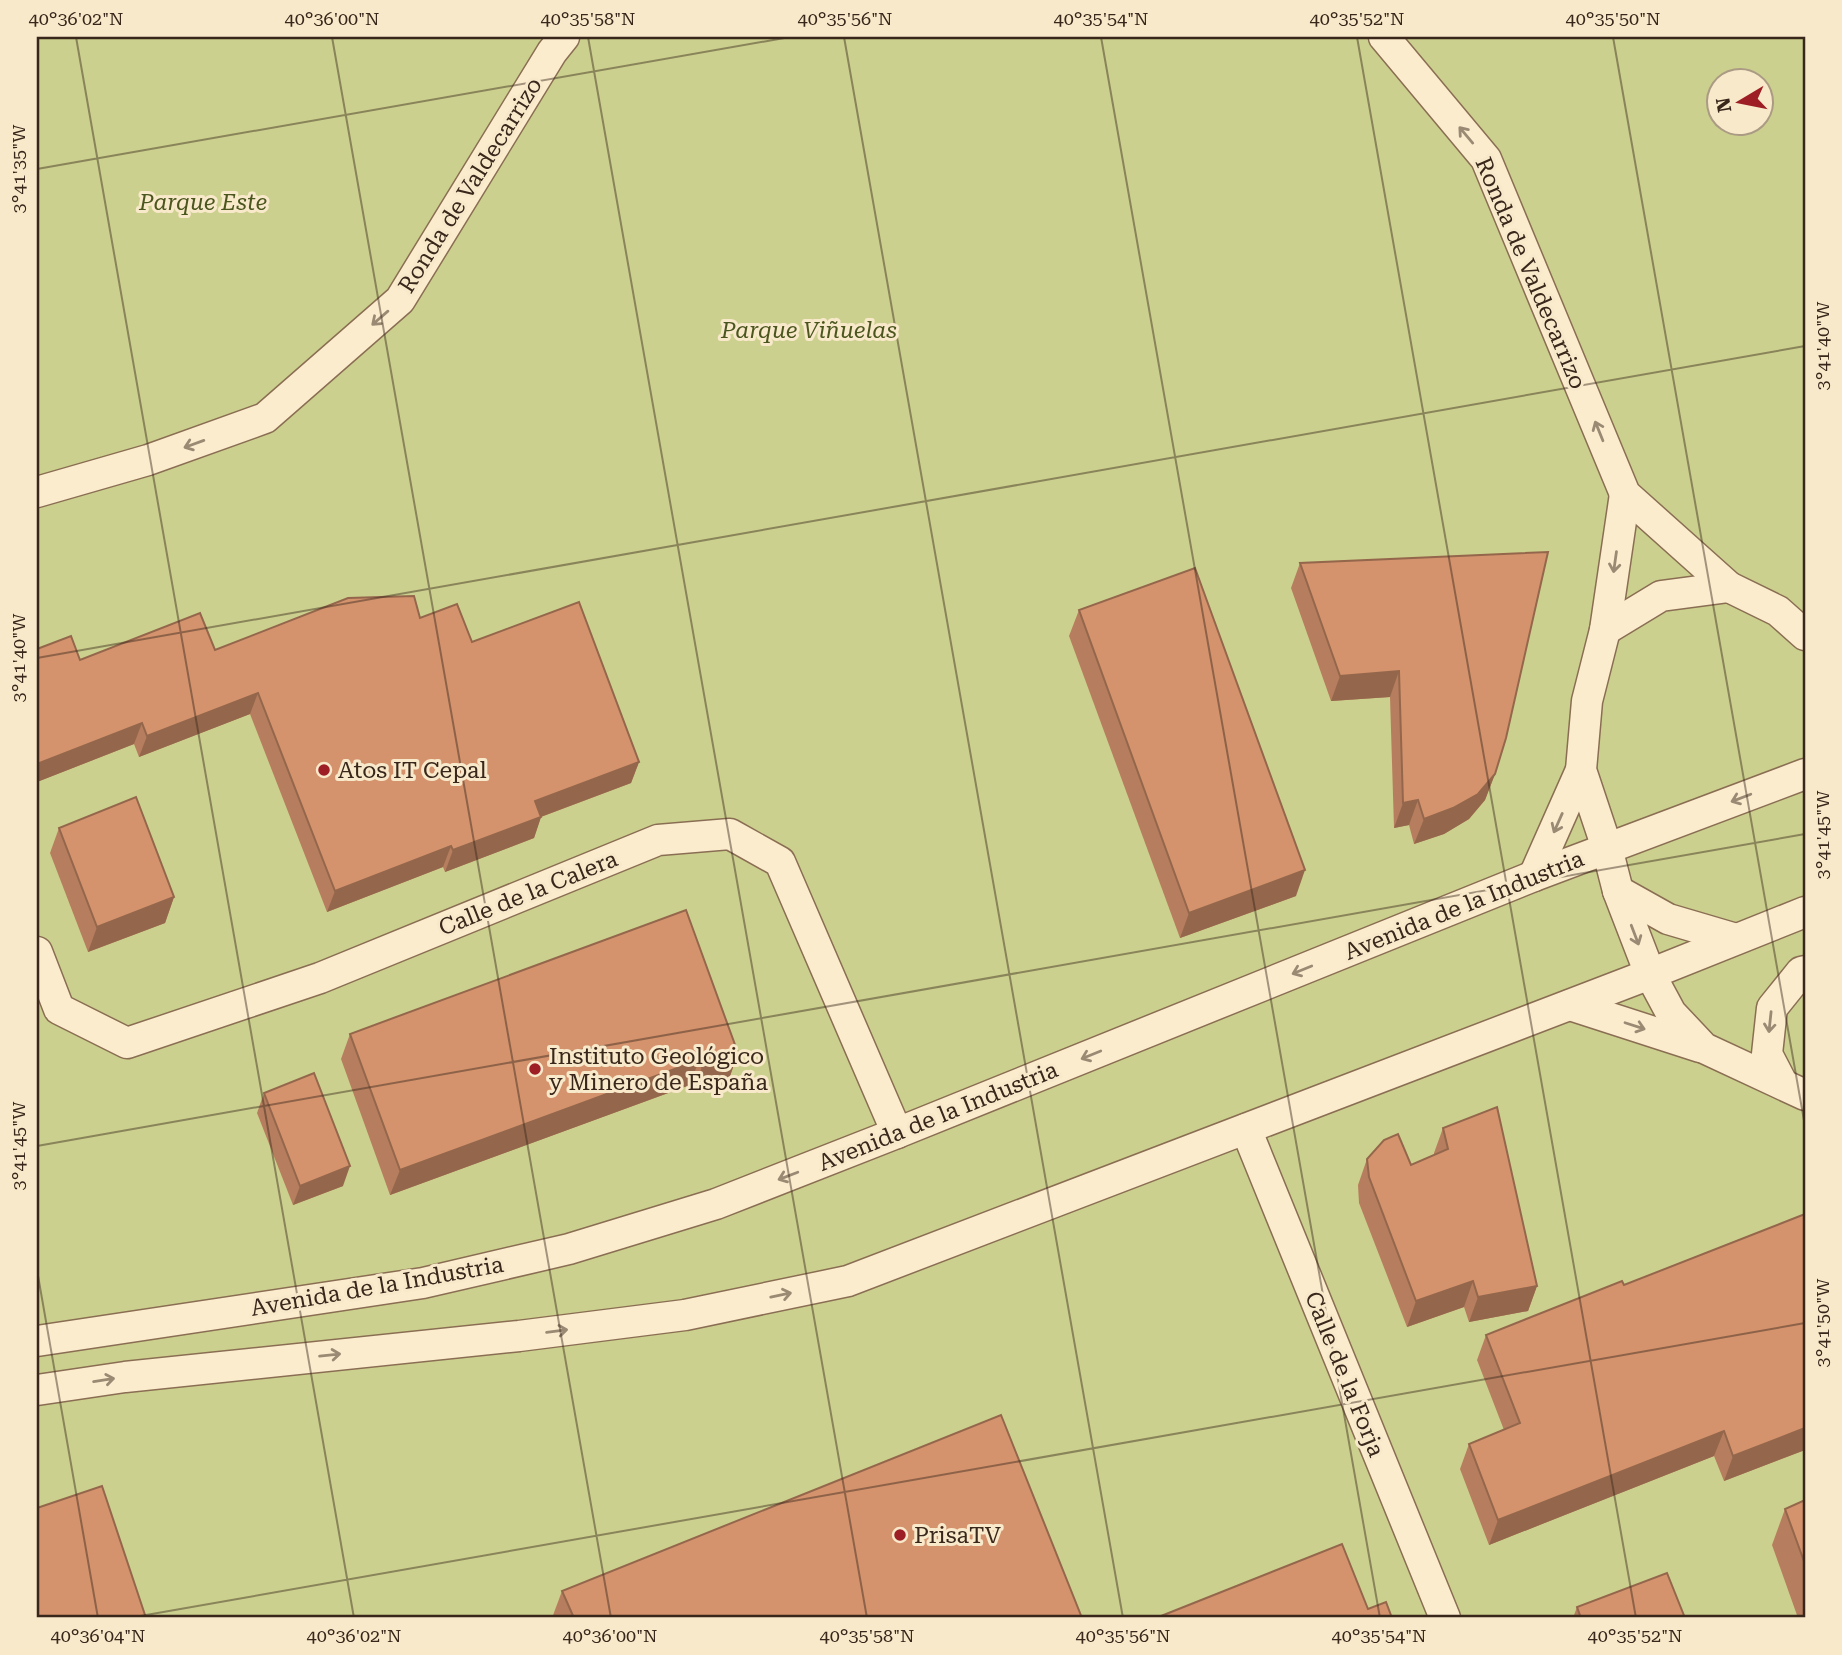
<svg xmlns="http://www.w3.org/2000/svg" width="1842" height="1655" font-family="'Roboto Serif',serif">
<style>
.green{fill:#ccd08e;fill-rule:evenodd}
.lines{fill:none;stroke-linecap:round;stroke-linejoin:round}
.minor-casing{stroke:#8a6e53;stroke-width:33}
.minor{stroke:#fcecce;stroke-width:30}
.wall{fill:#b67e5e}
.shaded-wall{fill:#94674c}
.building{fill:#d4936d;stroke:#94674c;stroke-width:2}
.oneway{stroke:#9a8a74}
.ticks{fill:none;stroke:#38271a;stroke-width:2;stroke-opacity:0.45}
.poi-dot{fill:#9e1e25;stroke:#f8e9cb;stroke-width:2.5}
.labels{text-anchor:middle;stroke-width:6;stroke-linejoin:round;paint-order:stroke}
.street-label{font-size:23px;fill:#38271a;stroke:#f8e9cb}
.park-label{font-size:23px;font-style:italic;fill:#4b561e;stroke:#f8e9cb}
.poi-label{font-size:23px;fill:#38271a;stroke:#f8e9cb;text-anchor:start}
.neatline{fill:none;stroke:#38271a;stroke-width:2.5}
.ticks-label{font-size:18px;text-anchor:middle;fill:#38271a}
</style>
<rect width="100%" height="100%" fill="#f2dfbb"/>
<!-- green -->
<path class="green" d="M 37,37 L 1805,37 L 1805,1618 L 37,1618 ZM 1720,80 L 1762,80 L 1762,122 L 1720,122 Z"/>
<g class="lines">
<!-- minor casing -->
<g class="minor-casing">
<g id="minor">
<path d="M 1384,37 L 1486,159 L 1625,494 L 1729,587 L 1778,611 L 1805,635"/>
<path d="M 37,492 L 148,460 L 265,418 L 400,300 L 552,52 L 564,37"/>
<path d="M 1625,494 L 1605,630 L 1587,701 L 1581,770 L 1607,848 L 1618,891 L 1650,974 L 1671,1013 L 1704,1048 L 1805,1095"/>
<path d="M 1605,630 L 1661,596 L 1729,587"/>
<path d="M 1534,876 L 1581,770"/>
<path d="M 1618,891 L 1668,919 L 1736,939"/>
<path d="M 37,952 L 59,1009 L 127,1043 L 320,978 L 658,840 L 730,834 L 780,862 L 897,1133"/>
<path d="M 1570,1005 L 1700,1047"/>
<path d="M 1782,1083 L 1767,1054 L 1772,1008 L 1801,972 L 1805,971"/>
<path d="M 1246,1129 L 1445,1618"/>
<path d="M 37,1341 L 423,1283 L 569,1249 L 716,1204 L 897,1133 L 1534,876 L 1805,774"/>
<path d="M 37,1390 L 125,1377 L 519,1336 L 685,1315 L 848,1281 L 1650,974 L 1805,912"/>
</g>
</g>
<!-- minor -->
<use href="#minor" class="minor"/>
</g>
<!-- wall -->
<g class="wall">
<path d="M 1300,563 L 1495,774 L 1485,800 L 1469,819 L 1444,834 L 1414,844 L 1409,825 L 1394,828 L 1390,697 L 1331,701 L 1291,588 Z"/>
<path d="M 1079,610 L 1296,896 L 1180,938 L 1069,636 Z"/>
<path d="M 420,618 L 472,642 L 639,762 L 631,783 L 541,817 L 534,838 L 445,872 L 443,867 L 327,912 L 250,714 L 139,757 L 134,744 L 37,782 L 37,649 L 80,660 L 215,650 Z"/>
<path d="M 59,828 L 174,897 L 165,923 L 88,952 L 50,853 Z"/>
<path d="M 350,1034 L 738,1053 L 729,1079 L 693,1092 L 690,1085 L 390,1195 L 341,1059 Z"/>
<path d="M 264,1093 L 343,1186 L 293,1205 L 257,1113 Z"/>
<path d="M 1443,1128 L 1537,1286 L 1528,1311 L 1469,1322 L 1464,1307 L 1407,1327 L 1359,1203 L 1358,1185 L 1367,1159 L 1411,1165 L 1434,1155 L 1434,1153 Z"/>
<path d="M 1805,1214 L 1805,1450 L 1724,1481 L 1714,1456 L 1489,1545 L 1460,1469 L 1469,1444 L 1504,1430 L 1477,1360 L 1486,1335 L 1624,1285 Z"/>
<path d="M 1805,1500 L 1805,1618 L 1798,1618 L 1772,1545 L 1785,1509 Z"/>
<path d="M 562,1591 L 1082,1618 L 552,1618 Z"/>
<path d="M 1577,1607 L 1685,1618 L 1573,1618 Z"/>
</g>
<!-- shaded-wall -->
<g class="shaded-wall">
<path d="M 1399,671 L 1390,697 L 1331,701 L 1340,676 Z"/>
<path d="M 258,693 L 250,714 L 139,757 L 147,736 Z"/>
<path d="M 142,723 L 134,744 L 37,782 L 37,764 Z"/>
<path d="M 639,762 L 631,783 L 527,822 L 535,801 Z"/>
<path d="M 1495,774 L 1485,800 L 1469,819 L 1444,834 L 1414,844 L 1424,819 Z"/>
<path d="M 1418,800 L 1409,825 L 1394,828 L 1403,803 Z"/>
<path d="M 541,817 L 534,838 L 445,872 L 453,850 Z"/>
<path d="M 451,846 L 443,867 L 327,912 L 335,891 Z"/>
<path d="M 1305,870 L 1296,896 L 1180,938 L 1189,913 Z"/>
<path d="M 174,897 L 165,923 L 88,952 L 97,927 Z"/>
<path d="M 738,1053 L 729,1079 L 693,1092 L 702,1067 Z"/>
<path d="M 699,1060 L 690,1085 L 390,1195 L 400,1170 Z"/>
<path d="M 350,1166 L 343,1186 L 293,1205 L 300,1186 Z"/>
<path d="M 1473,1281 L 1464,1307 L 1407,1327 L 1416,1301 Z"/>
<path d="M 1537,1286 L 1528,1311 L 1469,1322 L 1478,1297 Z"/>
<path d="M 1805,1428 L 1805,1450 L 1724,1481 L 1733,1456 Z"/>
<path d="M 1724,1431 L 1714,1456 L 1489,1545 L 1498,1520 Z"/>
</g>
<!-- building -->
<g class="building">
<path d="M 1548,552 L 1506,738 L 1495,774 L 1478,794 L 1453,808 L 1424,819 L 1418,800 L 1403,803 L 1399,671 L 1340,676 L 1300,563 Z"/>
<path d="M 1195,568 L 1305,870 L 1189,913 L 1079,610 Z"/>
<path d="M 414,596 L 420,618 L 457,604 L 472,642 L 579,602 L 639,762 L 535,801 L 541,817 L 453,850 L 451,846 L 335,891 L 258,693 L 147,736 L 142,723 L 37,764 L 37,649 L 71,636 L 80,660 L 200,613 L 215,650 L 348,598 Z"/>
<path d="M 136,797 L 174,897 L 97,927 L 59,828 Z"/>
<path d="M 686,910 L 738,1053 L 702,1067 L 699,1060 L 400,1170 L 350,1034 Z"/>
<path d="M 314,1073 L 350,1166 L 300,1186 L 264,1093 Z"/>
<path d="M 1497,1107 L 1537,1286 L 1478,1297 L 1473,1281 L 1416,1301 L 1369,1177 L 1367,1159 L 1384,1140 L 1398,1134 L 1411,1165 L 1448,1149 L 1443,1128 Z"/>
<path d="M 1805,1214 L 1805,1428 L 1733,1456 L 1724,1431 L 1498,1520 L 1469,1444 L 1520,1423 L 1486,1335 L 1622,1281 L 1624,1285 Z"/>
<path d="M 1001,1415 L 1082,1618 L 574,1618 L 562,1591 Z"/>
<path d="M 102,1486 L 146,1618 L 37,1618 L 37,1508 Z"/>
<path d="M 1805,1500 L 1805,1564 L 1785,1509 Z"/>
<path d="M 1342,1544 L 1368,1609 L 1386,1602 L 1392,1618 L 1156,1618 Z"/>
<path d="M 1667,1573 L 1685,1618 L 1581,1618 L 1577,1607 Z"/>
</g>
<!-- one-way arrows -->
<defs><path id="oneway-shaft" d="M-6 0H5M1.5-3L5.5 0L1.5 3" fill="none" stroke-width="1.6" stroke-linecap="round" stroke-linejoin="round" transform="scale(1.75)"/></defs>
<g class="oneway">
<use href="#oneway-shaft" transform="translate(1466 135) rotate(-130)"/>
<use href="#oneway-shaft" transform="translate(380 318) rotate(139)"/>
<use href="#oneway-shaft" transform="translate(1599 431) rotate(-112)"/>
<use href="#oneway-shaft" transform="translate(194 444) rotate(160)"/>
<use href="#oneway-shaft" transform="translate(1615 562) rotate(98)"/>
<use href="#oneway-shaft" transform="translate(1741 798) rotate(159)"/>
<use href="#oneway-shaft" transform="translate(1558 823) rotate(114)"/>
<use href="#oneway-shaft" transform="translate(1635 935) rotate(69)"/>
<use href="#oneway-shaft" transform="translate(1302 970) rotate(158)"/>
<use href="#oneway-shaft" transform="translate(1770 1022) rotate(96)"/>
<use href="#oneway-shaft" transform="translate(1635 1026) rotate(18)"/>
<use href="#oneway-shaft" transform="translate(1091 1055) rotate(158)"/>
<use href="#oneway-shaft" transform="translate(788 1176) rotate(159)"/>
<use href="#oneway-shaft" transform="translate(781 1295) rotate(-12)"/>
<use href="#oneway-shaft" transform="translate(557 1331) rotate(-7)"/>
<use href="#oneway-shaft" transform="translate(330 1355) rotate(-6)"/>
<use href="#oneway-shaft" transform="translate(104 1380) rotate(-9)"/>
</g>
<!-- ticks -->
<path class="ticks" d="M 76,37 L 354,1618M 332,37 L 611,1618M 588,37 L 867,1618M 844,37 L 1123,1618M 1101,37 L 1380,1618M 1357,37 L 1636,1618M 1613,37 L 1805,1126M 37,169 L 790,37M 37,658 L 1805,346M 37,1146 L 1805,834M 37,1270 L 98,1618M 129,1618 L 1805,1323"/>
<!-- markers -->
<g class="poi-dot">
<circle cx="324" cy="770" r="7"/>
<circle cx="535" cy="1069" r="7"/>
<circle cx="900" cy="1535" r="7"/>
</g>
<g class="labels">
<!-- street labels -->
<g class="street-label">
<text transform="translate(470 185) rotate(-58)" y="8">Ronda de Valdecarrizo</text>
<text transform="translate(1531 273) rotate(67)" y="8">Ronda de Valdecarrizo</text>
<text transform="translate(528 893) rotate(-22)" y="8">Calle de la Calera</text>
<text transform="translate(1464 905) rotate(-22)" y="8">Avenida de la Industria</text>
<text transform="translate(938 1116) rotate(-22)" y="8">Avenida de la Industria</text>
<text transform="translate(377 1286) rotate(-10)" y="8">Avenida de la Industria</text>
<text transform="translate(1345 1374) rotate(68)" y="8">Calle de la Forja</text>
</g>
<!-- park labels -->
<g class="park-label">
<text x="203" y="210">Parque Este</text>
<text x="809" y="338">Parque Viñuelas</text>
</g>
<!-- poi labels -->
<g class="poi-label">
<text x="338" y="778">Atos IT Cepal</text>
<text x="549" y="1064">Instituto Geológico<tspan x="549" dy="26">y Minero de España</tspan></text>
<text x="914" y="1543">PrisaTV</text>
</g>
</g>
<!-- border -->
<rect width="1842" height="1655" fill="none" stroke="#f8e9cb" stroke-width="77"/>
<!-- north arrow -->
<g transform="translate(1740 102) rotate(260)"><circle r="33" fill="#f8e9cb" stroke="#ab9b84" stroke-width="2"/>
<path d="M0-5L12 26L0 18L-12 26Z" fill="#9e1e25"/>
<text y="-10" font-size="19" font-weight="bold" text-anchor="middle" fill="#38271a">N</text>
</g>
<rect x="38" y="38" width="1766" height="1578" class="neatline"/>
<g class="ticks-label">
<text x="76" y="25">40°36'02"N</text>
<text x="332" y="25">40°36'00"N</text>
<text x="588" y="25">40°35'58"N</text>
<text x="845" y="25">40°35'56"N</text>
<text x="1101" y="25">40°35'54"N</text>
<text x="1357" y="25">40°35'52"N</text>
<text x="1613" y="25">40°35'50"N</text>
<text transform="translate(19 169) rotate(-90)" y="6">3°41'35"W</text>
<text transform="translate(1823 346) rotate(-90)" y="6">3°41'40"W</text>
<text transform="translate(19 658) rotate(-90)" y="6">3°41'40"W</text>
<text transform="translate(1823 835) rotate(-90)" y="6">3°41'45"W</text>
<text transform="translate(19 1146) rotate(-90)" y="6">3°41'45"W</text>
<text transform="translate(1823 1323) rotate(-90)" y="6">3°41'50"W</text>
<text x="98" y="1642">40°36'04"N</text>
<text x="354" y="1642">40°36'02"N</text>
<text x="610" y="1642">40°36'00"N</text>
<text x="867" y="1642">40°35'58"N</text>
<text x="1123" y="1642">40°35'56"N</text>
<text x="1379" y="1642">40°35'54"N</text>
<text x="1635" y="1642">40°35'52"N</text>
</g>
</svg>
